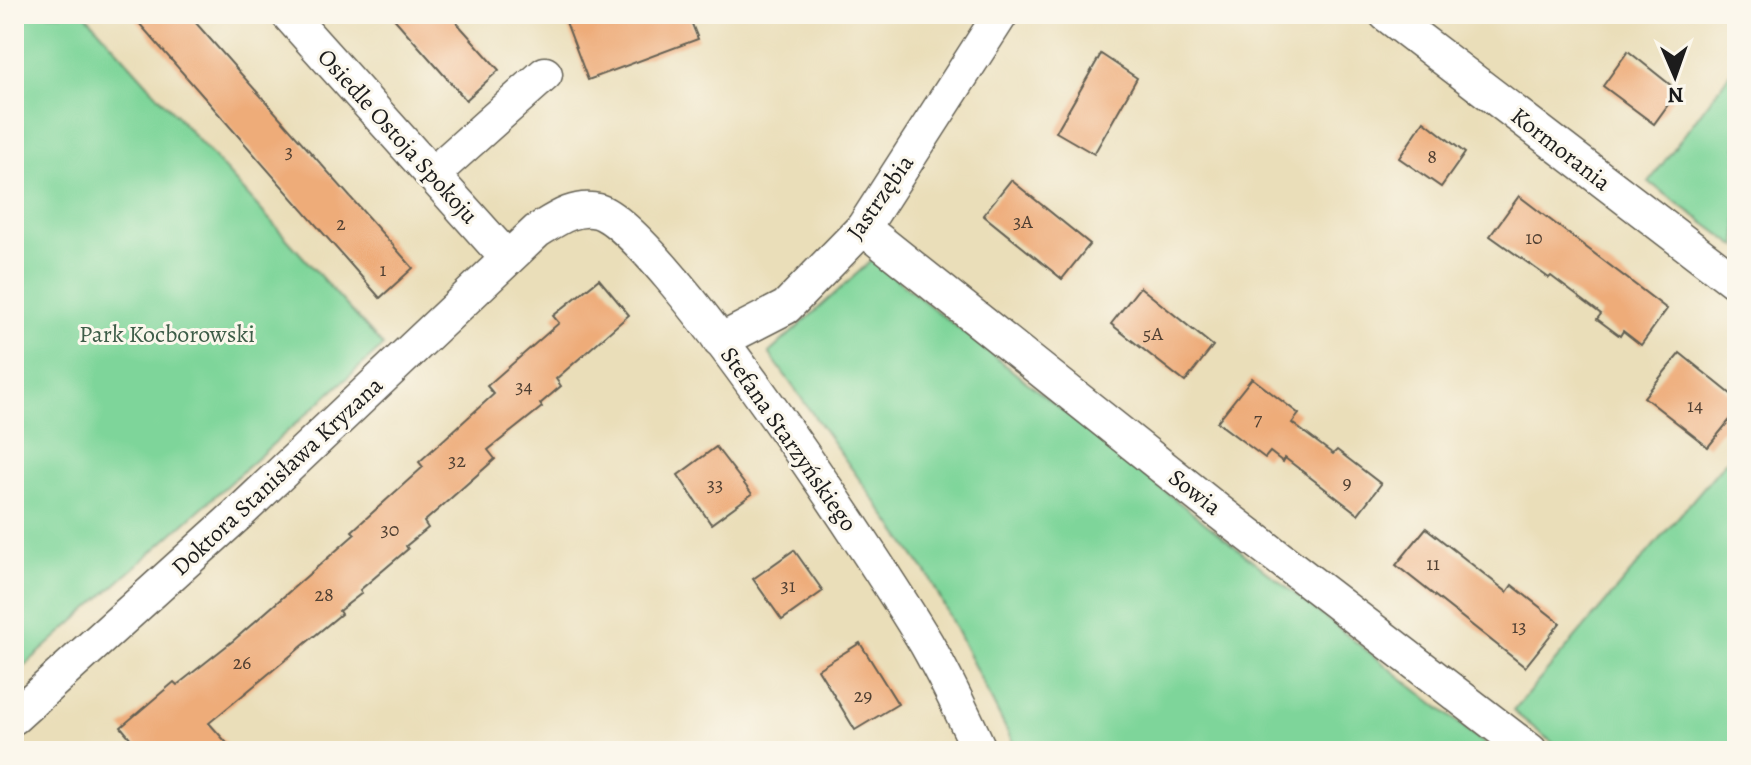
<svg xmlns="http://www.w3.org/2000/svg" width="1751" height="765" font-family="Alegreya,serif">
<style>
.green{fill:#7ed59a;stroke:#4d785b;stroke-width:2}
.building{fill:#eeac79}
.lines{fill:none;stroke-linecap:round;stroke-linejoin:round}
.street-casing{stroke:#646053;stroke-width:37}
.street{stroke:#fff;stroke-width:34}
.labels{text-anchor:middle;stroke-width:6;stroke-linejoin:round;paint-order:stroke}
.number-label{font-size:20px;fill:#504033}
.street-label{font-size:24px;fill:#1c1c1c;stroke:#fbf7ec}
.park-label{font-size:24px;fill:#3e5d48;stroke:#fbf7ec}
</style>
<rect width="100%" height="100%" fill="#fbf7ec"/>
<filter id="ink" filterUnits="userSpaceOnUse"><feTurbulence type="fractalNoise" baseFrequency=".0125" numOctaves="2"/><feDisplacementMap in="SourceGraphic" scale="16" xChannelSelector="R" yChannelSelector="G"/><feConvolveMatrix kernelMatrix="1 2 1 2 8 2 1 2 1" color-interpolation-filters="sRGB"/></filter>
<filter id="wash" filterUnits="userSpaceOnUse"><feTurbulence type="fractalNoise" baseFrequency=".006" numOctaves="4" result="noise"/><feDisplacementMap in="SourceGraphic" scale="32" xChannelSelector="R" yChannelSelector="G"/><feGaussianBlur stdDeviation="1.8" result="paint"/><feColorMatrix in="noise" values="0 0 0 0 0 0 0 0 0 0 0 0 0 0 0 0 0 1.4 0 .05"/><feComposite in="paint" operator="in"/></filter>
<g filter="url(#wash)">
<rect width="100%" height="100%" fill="#eadeb9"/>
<!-- green -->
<g class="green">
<path d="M 14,14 L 85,14 L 383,346 L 14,675 Z"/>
<path d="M 1737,64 L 1737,247 L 1649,182 Z"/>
<path d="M 872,260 L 1494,751 L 1017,751 L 930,578 L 769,353 Z"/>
<path d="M 1737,448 L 1737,751 L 1563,751 L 1513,711 Z"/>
</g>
<g id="blocks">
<!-- building -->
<g class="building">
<path d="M 131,14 L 188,14 L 413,268 L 380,298 Z"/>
<path d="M 390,14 L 449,14 L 499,70 L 466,100 Z"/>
<path d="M 563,14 L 688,14 L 698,39 L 588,80 Z"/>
<path d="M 1628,51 L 1678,91 L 1654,124 L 1603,86 Z"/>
<path d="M 1101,54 L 1137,78 L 1094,154 L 1056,132 Z"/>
<path d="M 1424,121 L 1465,153 L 1441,187 L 1399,158 Z"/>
<path d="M 1011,180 L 1090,244 L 1062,279 L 983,215 Z"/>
<path d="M 1519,196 L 1667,309 L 1641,345 L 1623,331 L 1620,336 L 1597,319 L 1601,314 L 1551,276 L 1549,278 L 1490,236 Z"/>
<path d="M 599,279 L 629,315 L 556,379 L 561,386 L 540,404 L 542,407 L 488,450 L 495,459 L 424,522 L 428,528 L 406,546 L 408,549 L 360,590 L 362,593 L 339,611 L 341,614 L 209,723 L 234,751 L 141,751 L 121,727 L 174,682 L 177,685 L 234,640 L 355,534 L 352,531 L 423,467 L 419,462 L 494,394 L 487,386 L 559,323 L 553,316 Z"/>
<path d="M 1140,287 L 1213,346 L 1185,382 L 1111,324 Z"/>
<path d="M 1680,353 L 1737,399 L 1737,411 L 1708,447 L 1644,397 Z"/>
<path d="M 1252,378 L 1299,414 L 1292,423 L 1333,454 L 1337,450 L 1381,484 L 1358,514 L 1285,458 L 1283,462 L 1270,452 L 1265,458 L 1217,422 Z"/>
<path d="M 716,447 L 752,494 L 711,524 L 678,475 Z"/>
<path d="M 1426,528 L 1507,592 L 1512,585 L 1560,623 L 1525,667 L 1396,565 Z"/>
<path d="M 794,550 L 823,591 L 782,620 L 753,579 Z"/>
<path d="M 860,643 L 898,704 L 855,730 L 818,669 Z"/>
</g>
</g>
</g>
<g filter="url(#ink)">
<use href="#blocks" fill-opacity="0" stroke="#646053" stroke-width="2"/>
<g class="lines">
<!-- street casing -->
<g class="street-casing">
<g id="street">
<path d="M 288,14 L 507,258"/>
<path d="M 1386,14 L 1737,283"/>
<path d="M 433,174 L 545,74"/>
<path d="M 863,228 L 1218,511 L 1530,751"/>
<path d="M 720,341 L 786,307 L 863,228 L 1001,14"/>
<path d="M 14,717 L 236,516 L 537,231 C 555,220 575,205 598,211 C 661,230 883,571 926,643 C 946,678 963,714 980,751"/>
</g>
</g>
<!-- street -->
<use href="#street" class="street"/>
</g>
</g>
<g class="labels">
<!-- number labels -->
<g class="number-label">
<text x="289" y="158">3</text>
<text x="1432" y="163">8</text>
<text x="1023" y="228">3A</text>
<text x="341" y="230">2</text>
<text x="1534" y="244">10</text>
<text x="383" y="276">1</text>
<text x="1153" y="340">5A</text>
<text x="524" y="393">34</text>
<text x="1695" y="412">14</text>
<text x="1258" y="425">7</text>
<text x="457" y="467">32</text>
<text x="1347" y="489">9</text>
<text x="715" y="491">33</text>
<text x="390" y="536">30</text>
<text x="1433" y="570">11</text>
<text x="788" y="592">31</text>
<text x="324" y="601">28</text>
<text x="1519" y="633">13</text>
<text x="242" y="669">26</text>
<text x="863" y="702">29</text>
</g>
<!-- street labels -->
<g class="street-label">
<text transform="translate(398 136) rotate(48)" y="8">Osiedle Ostoja Spokoju</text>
<text transform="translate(1561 149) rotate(38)" y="8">Kormorania</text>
<text transform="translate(880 197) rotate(-55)" y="8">Jastrzębia</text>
<text transform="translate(789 439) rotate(55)" y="8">Stefana Starzyńskiego</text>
<text transform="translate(277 476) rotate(-43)" y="8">Doktora Stanisława Kryzana</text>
<text transform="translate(1195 492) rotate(38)" y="8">Sowia</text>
</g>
<!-- park labels -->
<g class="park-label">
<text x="167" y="342">Park Kocborowski</text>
</g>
</g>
<!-- margin -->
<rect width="1751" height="765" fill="none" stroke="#fbf7ec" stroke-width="48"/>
<!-- north arrow -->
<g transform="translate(1675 76) rotate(178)" stroke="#fbf7ec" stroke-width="6" paint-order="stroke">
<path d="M0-6L14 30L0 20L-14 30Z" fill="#1c1c1c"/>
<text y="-12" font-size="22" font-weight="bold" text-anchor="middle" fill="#1c1c1c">N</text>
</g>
</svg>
